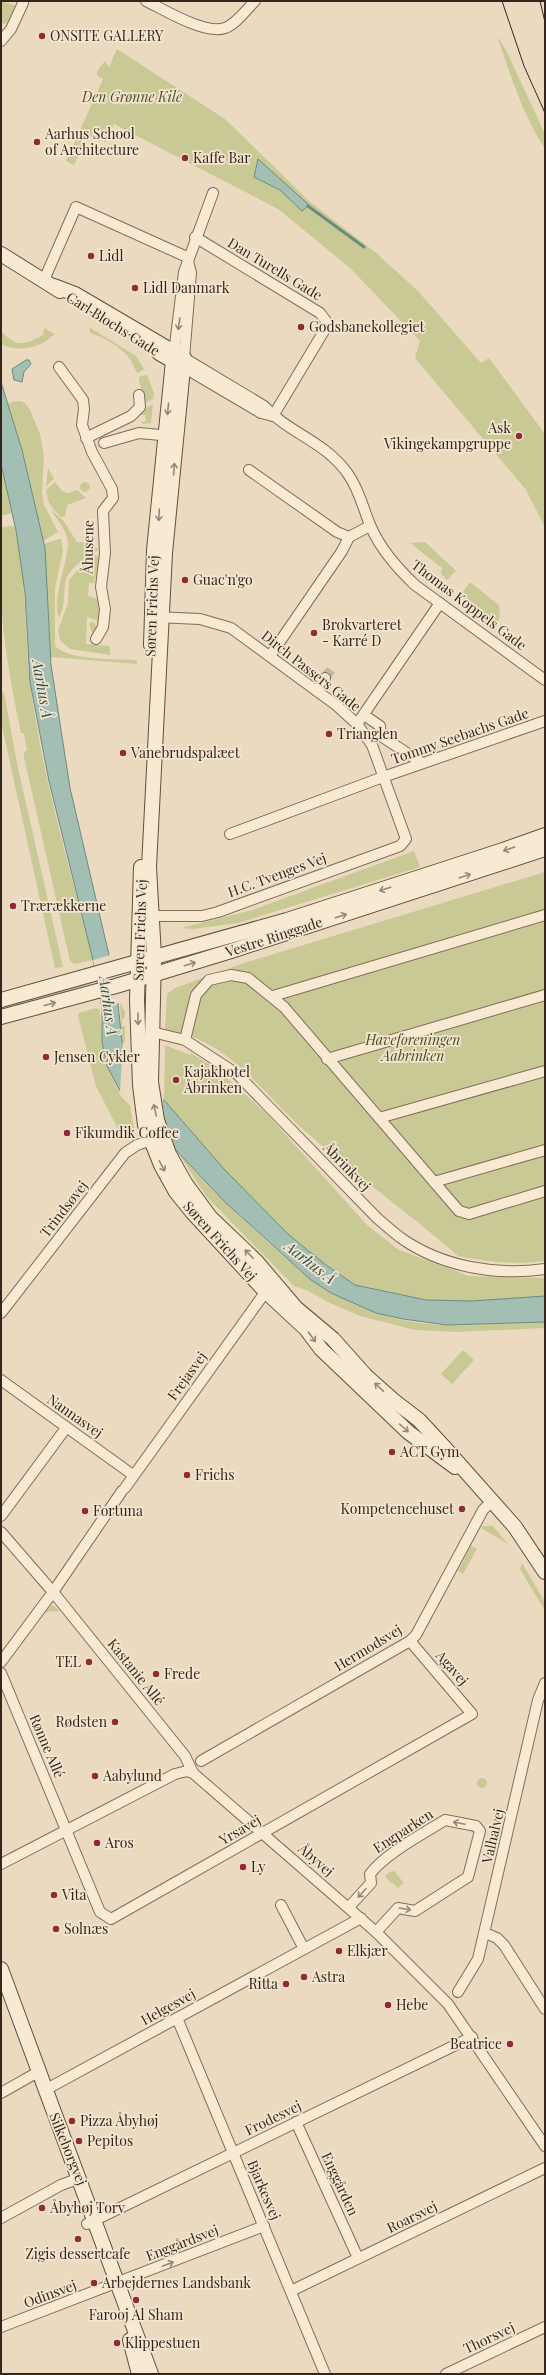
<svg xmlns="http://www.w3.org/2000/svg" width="546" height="2375" font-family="'Playfair Display',serif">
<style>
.green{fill:#c8c995}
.water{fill:#a3beb3;stroke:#6a8b80}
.pier{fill:#ecdac0}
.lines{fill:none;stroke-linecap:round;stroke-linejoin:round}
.stream{stroke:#6a8b80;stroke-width:3}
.street-tunnel{stroke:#c7b69f;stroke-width:10;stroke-dasharray:10 5;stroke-linecap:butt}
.street-casing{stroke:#846b59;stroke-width:12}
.secondary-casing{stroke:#654d3c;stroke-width:16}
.street{stroke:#f7e9d2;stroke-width:10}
.secondary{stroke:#f7e9d2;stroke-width:14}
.tram{stroke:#34261d;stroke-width:1}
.oneway{stroke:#968878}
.poi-dot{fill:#902b36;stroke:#f3e5cf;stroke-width:1.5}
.labels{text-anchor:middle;stroke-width:3.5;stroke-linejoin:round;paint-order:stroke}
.poi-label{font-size:14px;fill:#34261d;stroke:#f3e5cf;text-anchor:start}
.park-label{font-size:14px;font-style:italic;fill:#494f24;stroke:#f3e5cf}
.street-label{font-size:14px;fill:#34261d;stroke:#f3e5cf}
.water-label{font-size:15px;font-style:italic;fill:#2c534d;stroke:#f3e5cf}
</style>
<rect width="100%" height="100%" fill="#ecdac0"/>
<!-- green -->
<g class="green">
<path d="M 1,1 L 17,6 L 10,21 L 4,24 L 1,22 Z"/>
<path d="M 497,36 L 507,52 L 545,134 L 545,149 C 522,114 511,76 497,36 Z"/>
<path d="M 117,49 L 225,119 L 309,201 L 375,252 L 418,291 L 481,363 L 489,358 L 545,434 L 545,527 L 526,490 L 415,358 L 420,341 L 350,268 L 278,209 L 137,136 L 130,137 L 125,135 L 127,131 L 114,124 L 106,142 L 87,135 L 74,165 L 66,161 L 103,79 L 97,75 L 97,71 L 105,61 L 109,67 Z"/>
<path d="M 89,327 L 136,356 L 144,369 L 138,373 C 134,369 133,363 130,359 C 120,346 104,337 90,333 Z"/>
<path d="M 44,328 L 55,334 C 40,348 20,353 1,344 L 1,331 C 16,347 24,346 43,335 Z"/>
<path d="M 147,375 L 154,393 L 153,399 L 147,402 L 144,401 L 139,380 L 140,376 Z"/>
<path d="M 19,401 L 25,403 L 30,410 L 40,434 L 44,457 L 42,493 L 44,505 L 58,532 L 43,541 L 22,450 L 8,403 Z"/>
<path d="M 153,404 L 151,423 L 143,424 L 141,422 L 146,421 L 145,415 L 141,415 L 144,409 Z"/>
<path d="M 1,464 L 12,513 L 1,516 Z"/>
<path d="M 48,468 L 54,479 L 46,486 Z"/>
<path d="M 55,482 L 63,492 L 68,493 L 77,490 L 86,498 L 67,505 L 65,516 L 61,517 C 52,508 47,503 46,490 Z"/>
<circle cx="85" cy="487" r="5"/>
<path d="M 51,510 L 63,520 L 77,542 L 90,543 L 90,548 L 96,547 L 98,550 C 88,557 70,566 66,580 C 63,591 66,606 59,617 C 51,602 68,561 68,543 C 67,530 57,520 51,510 Z"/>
<path d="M 15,526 C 27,578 24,631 30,683 C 42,776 70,868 93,960 L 74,964 L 70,961 L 24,757 L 24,752 L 27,750 L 24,733 L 21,733 C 12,689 3,643 1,598 C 0,574 1,551 1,527 Z"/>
<path d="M 59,539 L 61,539 L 63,551 L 55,588 L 55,646 C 69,661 117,659 137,660 L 137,664 L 51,657 L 44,544 Z"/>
<path d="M 425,542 L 456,571 L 447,580 L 441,574 L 442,568 L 410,543 Z"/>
<path d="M 95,555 L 100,559 L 94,583 L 89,583 L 88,596 L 98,599 L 101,612 L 98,621 L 87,617 L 86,644 L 110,646 L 110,655 L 70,649 L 60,640 L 58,630 L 68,603 L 69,580 L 86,560 Z"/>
<path d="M 470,582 L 499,605 L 500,616 L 493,631 L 483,622 L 475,607 L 460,596 Z"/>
<path d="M 93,622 L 97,627 L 92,634 L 89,623 Z"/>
<path d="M 4,692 L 18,768 L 63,967 L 55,968 L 1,722 L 1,693 Z"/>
<path d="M 414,851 L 420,867 L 238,923 L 193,929 L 181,928 L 252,910 Z"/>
<path d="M 545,872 L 545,1261 C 515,1265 487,1262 458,1256 C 408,1212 353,1174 304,1130 C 257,1088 232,1042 165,1029 L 167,994 L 175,988 L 247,962 Z"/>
<path d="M 104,978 L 106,979 L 1,1012 L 1,1005 Z"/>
<path d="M 120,1003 L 125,1012 L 125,1018 L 122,1019 L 122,1026 L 125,1026 L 125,1043 L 122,1041 Z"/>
<path d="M 96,1008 L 100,1010 L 102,1042 L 107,1066 L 120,1095 L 130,1106 L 135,1134 L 132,1135 L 119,1131 L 96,1086 L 78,1016 L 79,1013 Z"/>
<path d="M 165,1045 L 190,1055 L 191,1053 L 218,1070 L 266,1113 L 367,1225 L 399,1250 L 469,1276 L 545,1278 L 545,1296 L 472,1301 L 426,1300 L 355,1285 L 326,1265 L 289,1235 L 224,1169 L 164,1100 Z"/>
<path d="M 179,1154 C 205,1182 232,1209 261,1236 C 318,1288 366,1323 448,1325 C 480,1326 513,1323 545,1322 L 545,1328 L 457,1332 L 415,1330 L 360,1316 L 330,1303 L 306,1290 L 294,1286 L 206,1196 Z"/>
<path d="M 463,1350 L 474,1360 L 452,1384 L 441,1374 Z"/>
<path d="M 482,1526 L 493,1526 L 508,1544 L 481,1528 Z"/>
<path d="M 471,1546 L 477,1549 L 463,1574 L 458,1571 Z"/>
<path d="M 522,1563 L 545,1602 L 545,1611 L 520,1569 Z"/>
<path d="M 52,1605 L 60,1611 L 45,1612 Z"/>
<circle cx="482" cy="1783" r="5"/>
<path d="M 394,1871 L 404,1883 L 398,1888 L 385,1877 L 389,1872 Z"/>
</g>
<!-- water -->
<g class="water">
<path d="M 258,159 L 309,205 L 302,211 L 280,190 L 254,177 Z"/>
<path d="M 26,360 L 29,360 L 31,364 L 24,372 L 22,382 L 14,380 L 12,369 Z"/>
<path d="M 1,382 L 22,450 L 45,548 L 51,665 L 70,788 L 109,955 L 118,1004 L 122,1042 L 164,1100 L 224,1169 L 289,1235 L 326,1265 L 355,1285 L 426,1300 L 472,1301 L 545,1296 L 545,1322 L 447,1325 L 403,1319 L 376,1313 L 331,1293 L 311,1280 L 225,1202 L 120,1091 L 107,1066 L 102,1042 L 102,1008 L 93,960 L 49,781 L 30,682 L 25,593 L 16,530 L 1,464 Z"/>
</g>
<!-- pier -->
<g class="pier">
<path d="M 110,955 L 119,1003 L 102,1007 L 93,960 Z"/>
<path d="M 123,1042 L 164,1099 L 162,1101 L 165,1119 L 178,1155 L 120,1092 Z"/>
</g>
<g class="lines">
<!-- stream -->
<path class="stream" d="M 308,206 L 364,247"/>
<!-- street-tunnel -->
<path class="street-tunnel" d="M 325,678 L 333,667"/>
<!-- street casing -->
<g class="street-casing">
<g id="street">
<path d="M 146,1 C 165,10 205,35 225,28 C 236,24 246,10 255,1"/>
<path d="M 1,41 L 11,29 L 23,3"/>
<path d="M 213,193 L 184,272 L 173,361 L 261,413 L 273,416"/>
<path d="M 195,237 L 320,313 L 326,321 L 324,331 L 273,416"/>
<path d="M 187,257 L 191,273 L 184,358 L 264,406 C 288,433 325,441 348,474 C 360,491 363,509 371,527 C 381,550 397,568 415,585 L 545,680"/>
<path d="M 44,280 L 76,207 L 187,257"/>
<path d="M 59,367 L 83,400 L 84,409 L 82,425 L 92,452 L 112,489 L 113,498 L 103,511 L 105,553 L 101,587 L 105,609 L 103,627 L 96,639"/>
<path d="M 86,438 L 131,416 L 140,407 L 139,395"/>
<path d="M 104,443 L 139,433 L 172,436"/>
<path d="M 249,470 L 337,532 L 349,537"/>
<path d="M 270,656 L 342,551 L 349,537 L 370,526"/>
<path d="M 317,691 L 325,678"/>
<path d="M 364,715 L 380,726 L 381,736 L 422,763"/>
<path d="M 357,724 L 440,603"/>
<path d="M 230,834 L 383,777 L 545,721"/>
<path d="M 152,916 L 202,916 L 218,912 L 400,846 L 406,839 L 372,745 L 357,724 L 336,705 L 231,628 L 200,619 L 156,617"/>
<path d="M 273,996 L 545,915"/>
<path d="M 152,1032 L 185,1040 L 237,1074 L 377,1218 C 385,1225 393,1232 401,1238 C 442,1267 497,1276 545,1269"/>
<path d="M 185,1040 L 196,995 L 209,980 L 231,975 L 248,978 L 284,1007 L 459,1211 L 469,1214 L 545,1191"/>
<path d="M 327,1059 L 545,995"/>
<path d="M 379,1118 L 545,1071"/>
<path d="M 434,1182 L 545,1150"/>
<path d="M 1,1313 L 125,1153 L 137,1145 L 157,1138"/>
<path d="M 1,1380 L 133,1475"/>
<path d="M 125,1488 L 269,1287"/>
<path d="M 1,1516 L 66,1428"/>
<path d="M 1,1532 L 53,1592 L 185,1756 L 193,1773"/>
<path d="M 1,1662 L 53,1592 L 122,1491"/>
<path d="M 1,1673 L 100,1912 L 111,1919 L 472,1714 L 410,1641"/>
<path d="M 201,1761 L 410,1641 L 416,1635 L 483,1510 L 492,1501"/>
<path d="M 1,1864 L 175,1774 L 187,1771 L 193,1773 L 376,1932 L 448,2004 L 545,2146"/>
<path d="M 281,1905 L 304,1949"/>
<path d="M 349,1907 L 371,1883 L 370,1874 C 386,1853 423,1834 445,1820 L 476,1826 L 480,1831 L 468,1877 L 415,1911 L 398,1908 L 376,1932"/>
<path d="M 485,1933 L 497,1938 L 504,1945 L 545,2009"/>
<path d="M 458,1992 L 478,1959 L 538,1700 L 545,1683"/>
<path d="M 177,2018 L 325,2374"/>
<path d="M 45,2090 L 361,1918"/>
<path d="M 1,2093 L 38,2072"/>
<path d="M 296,2122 L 358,2258"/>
<path d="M 1,2218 L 61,2185 L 80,2178"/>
<path d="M 87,2224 L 472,2037"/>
<path d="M 291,2291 L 545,2168"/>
<path d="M 1,2327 L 264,2226"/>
<path d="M 446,2374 L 545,2327"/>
</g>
</g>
<!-- secondary casing -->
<g class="secondary-casing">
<g id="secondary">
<path d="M 1,254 L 60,291"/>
<path d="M 54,286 L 75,294 L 184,358 L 165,553 L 149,867 L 154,957 L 151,1082 L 157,1120 L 169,1154 L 185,1183 L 210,1217 L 256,1261 L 296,1308 L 333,1339 L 366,1376 L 393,1400 L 419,1420 L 444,1447 L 515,1527 L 545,1572"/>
<path d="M 151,645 L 154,550 L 173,361 L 159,353"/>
<path d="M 141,867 L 137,1000 L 140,1085 L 145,1125 L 161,1165 L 176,1192 L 193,1213 L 265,1291 L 306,1329 L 321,1349 L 408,1432 L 455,1467"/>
<path d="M 1,1000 L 287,920 L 503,850 L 545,835"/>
<path d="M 1,1017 L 116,986 L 231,951 L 545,849"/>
<path d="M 1,1969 L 151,2374"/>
<path d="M 130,2340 L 139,2374"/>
</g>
</g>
<!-- street -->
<use href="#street" class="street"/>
<!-- secondary -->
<use href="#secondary" class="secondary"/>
<!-- tram -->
<g class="tram">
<path d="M 502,1 L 524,66 L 545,113"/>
<path d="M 540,1 L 545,22"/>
</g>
</g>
<!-- one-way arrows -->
<defs><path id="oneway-shaft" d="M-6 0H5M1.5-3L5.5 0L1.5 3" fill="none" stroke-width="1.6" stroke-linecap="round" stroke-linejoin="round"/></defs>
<g class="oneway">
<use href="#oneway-shaft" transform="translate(179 324) rotate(98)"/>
<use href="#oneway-shaft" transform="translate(168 409) rotate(96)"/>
<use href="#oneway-shaft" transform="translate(174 469) rotate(-86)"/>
<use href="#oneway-shaft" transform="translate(159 515) rotate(93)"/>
<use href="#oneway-shaft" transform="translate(509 849) rotate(161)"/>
<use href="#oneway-shaft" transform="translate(465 876) rotate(-18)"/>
<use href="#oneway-shaft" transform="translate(385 889) rotate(162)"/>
<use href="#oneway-shaft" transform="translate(341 916) rotate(-18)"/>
<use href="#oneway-shaft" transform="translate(190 964) rotate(-17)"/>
<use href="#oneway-shaft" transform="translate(50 1004) rotate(-15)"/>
<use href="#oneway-shaft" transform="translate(138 1019) rotate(89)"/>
<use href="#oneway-shaft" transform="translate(155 1110) rotate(-102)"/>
<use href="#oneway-shaft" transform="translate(162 1166) rotate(62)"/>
<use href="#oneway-shaft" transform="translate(249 1254) rotate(-134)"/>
<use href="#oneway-shaft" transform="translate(312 1337) rotate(53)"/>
<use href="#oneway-shaft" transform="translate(379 1387) rotate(-137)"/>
<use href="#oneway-shaft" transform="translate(404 1428) rotate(42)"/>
<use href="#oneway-shaft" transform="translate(459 1823) rotate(-168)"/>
<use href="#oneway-shaft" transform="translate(362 1893) rotate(132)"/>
<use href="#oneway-shaft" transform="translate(405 1909) rotate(9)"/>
<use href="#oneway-shaft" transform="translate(168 2264) rotate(-21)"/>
</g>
<!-- markers -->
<g class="poi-dot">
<circle cx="42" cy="36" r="4"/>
<circle cx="37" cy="142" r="4"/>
<circle cx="185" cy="158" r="4"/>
<circle cx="91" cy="256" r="4"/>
<circle cx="135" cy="288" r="4"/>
<circle cx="301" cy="327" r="4"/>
<circle cx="519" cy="436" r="4"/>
<circle cx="185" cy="580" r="4"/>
<circle cx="314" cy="633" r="4"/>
<circle cx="329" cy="734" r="4"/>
<circle cx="123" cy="753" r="4"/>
<circle cx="13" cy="906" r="4"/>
<circle cx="46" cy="1057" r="4"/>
<circle cx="176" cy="1080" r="4"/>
<circle cx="67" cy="1133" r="4"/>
<circle cx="392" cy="1452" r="4"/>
<circle cx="187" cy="1475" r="4"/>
<circle cx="462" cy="1509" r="4"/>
<circle cx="85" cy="1511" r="4"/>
<circle cx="89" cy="1662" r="4"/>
<circle cx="156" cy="1674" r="4"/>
<circle cx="115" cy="1722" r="4"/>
<circle cx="95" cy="1776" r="4"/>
<circle cx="97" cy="1843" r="4"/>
<circle cx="243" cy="1867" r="4"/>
<circle cx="54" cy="1895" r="4"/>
<circle cx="56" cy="1929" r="4"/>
<circle cx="339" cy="1951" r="4"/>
<circle cx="304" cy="1977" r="4"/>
<circle cx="286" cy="1984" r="4"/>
<circle cx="388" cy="2005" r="4"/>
<circle cx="510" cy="2044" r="4"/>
<circle cx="72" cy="2121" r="4"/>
<circle cx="79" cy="2141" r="4"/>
<circle cx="42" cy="2208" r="4"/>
<circle cx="78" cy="2239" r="4"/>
<circle cx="94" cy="2283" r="4"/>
<circle cx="136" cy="2300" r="4"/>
<circle cx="117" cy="2343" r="4"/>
</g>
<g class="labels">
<!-- poi labels -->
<g class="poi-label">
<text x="50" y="41">ONSITE GALLERY</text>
<text x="45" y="139">Aarhus School<tspan x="45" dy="16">of Architecture</tspan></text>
<text x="193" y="163">Kaffe Bar</text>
<text x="99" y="261">Lidl</text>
<text x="143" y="293">Lidl Danmark</text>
<text x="309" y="332">Godsbanekollegiet</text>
<text x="511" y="433" text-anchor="end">Ask<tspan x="511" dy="16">Vikingekampgruppe</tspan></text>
<text x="193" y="585">Guac'n'go</text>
<text x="322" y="630">Brokvarteret<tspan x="322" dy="16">- Karré D</tspan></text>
<text x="337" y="739">Trianglen</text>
<text x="131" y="758">Vanebrudspalæet</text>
<text x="21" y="911">Trærækkerne</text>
<text x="54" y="1062">Jensen Cykler</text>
<text x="184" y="1077">Kajakhotel<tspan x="184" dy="16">Åbrinken</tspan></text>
<text x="75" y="1138">Fikumdik Coffee</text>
<text x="400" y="1457">ACT Gym</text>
<text x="195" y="1480">Frichs</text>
<text x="454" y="1514" text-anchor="end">Kompetencehuset</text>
<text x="93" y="1516">Fortuna</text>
<text x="81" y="1667" text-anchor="end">TEL</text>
<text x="164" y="1679">Frede</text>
<text x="107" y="1727" text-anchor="end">Rødsten</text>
<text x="103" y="1781">Aabylund</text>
<text x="105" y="1848">Aros</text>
<text x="251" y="1872">Ly</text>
<text x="62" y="1900">Vita</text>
<text x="64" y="1934">Solnæs</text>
<text x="347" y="1956">Elkjær</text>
<text x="312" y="1982">Astra</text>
<text x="278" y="1989" text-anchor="end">Ritta</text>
<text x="396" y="2010">Hebe</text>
<text x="502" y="2049" text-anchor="end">Beatrice</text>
<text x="80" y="2126">Pizza Åbyhøj</text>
<text x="87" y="2146">Pepitos</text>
<text x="50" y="2213">Åbyhøj Torv</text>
<text x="78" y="2259" text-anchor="middle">Zigis dessertcafe</text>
<text x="102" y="2288">Arbejdernes Landsbank</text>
<text x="136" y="2320" text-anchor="middle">Farooj Al Sham</text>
<text x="125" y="2348">Klippestuen</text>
</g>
<!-- park labels -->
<g class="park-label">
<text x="132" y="102">Den Grønne Kile</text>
<text x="413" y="1045">Haveforeningen<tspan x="413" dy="16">Aabrinken</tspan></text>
</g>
<!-- street labels -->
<g class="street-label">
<text transform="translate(275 269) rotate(31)" y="5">Dan Turells Gade</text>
<text transform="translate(113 324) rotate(32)" y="5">Carl Blochs Gade</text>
<text transform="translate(88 547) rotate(-89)" y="5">Åhusene</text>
<text transform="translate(469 605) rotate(37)" y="5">Thomas Koppels Gade</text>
<text transform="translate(152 606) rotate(-88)" y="5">Søren Frichs Vej</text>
<text transform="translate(311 671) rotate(38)" y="5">Dirch Passers Gade</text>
<text transform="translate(460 736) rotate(-19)" y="5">Tommy Seebachs Gade</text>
<text transform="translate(277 875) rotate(-20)" y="5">H.C. Tvenges Vej</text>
<text transform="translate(140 930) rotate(-88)" y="5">Søren Frichs Vej</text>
<text transform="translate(274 937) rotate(-18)" y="5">Vestre Ringgade</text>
<text transform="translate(347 1167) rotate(46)" y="5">Åbrinkvej</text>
<text transform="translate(64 1209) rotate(-52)" y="5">Trindsøvej</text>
<text transform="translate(220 1241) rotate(48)" y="5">Søren Frichs Vej</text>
<text transform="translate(187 1376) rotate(-54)" y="5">Frejasvej</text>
<text transform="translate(75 1416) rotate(35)" y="5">Nannasvej</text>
<text transform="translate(368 1648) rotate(-31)" y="5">Hermodsvej</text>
<text transform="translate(452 1668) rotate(49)" y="5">Agavej</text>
<text transform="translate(136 1672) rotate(51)" y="5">Kastanie Allé</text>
<text transform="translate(47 1746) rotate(67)" y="5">Rønne Allé</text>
<text transform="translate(240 1830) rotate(-30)" y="5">Yrsavej</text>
<text transform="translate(403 1831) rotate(-33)" y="5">Engparken</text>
<text transform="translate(493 1836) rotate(-77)" y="5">Valhalvej</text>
<text transform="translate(316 1860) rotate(41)" y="5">Åbyvej</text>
<text transform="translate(168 2007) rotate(-29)" y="5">Helgesvej</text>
<text transform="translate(273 2118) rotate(-26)" y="5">Frodesvej</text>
<text transform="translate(68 2149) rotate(68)" y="5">Silkeborgvej</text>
<text transform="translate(340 2184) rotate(65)" y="5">Enggården</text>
<text transform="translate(264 2190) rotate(67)" y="5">Bjarkesvej</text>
<text transform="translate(412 2217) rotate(-26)" y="5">Roarsvej</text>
<text transform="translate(182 2243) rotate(-21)" y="5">Enggårdsvej</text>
<text transform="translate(50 2294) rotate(-20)" y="5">Odinsvej</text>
<text transform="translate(489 2338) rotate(-25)" y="5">Thorsvej</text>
</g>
<!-- water labels -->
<g class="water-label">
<text transform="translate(42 689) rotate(80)" y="5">Aarhus Å</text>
<text transform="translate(108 1006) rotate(82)" y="5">Aarhus Å</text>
<text transform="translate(310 1263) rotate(38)" y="5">Aarhus Å</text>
</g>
</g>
<!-- border -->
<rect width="546" height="2375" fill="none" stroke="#34261d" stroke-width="4"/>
</svg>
